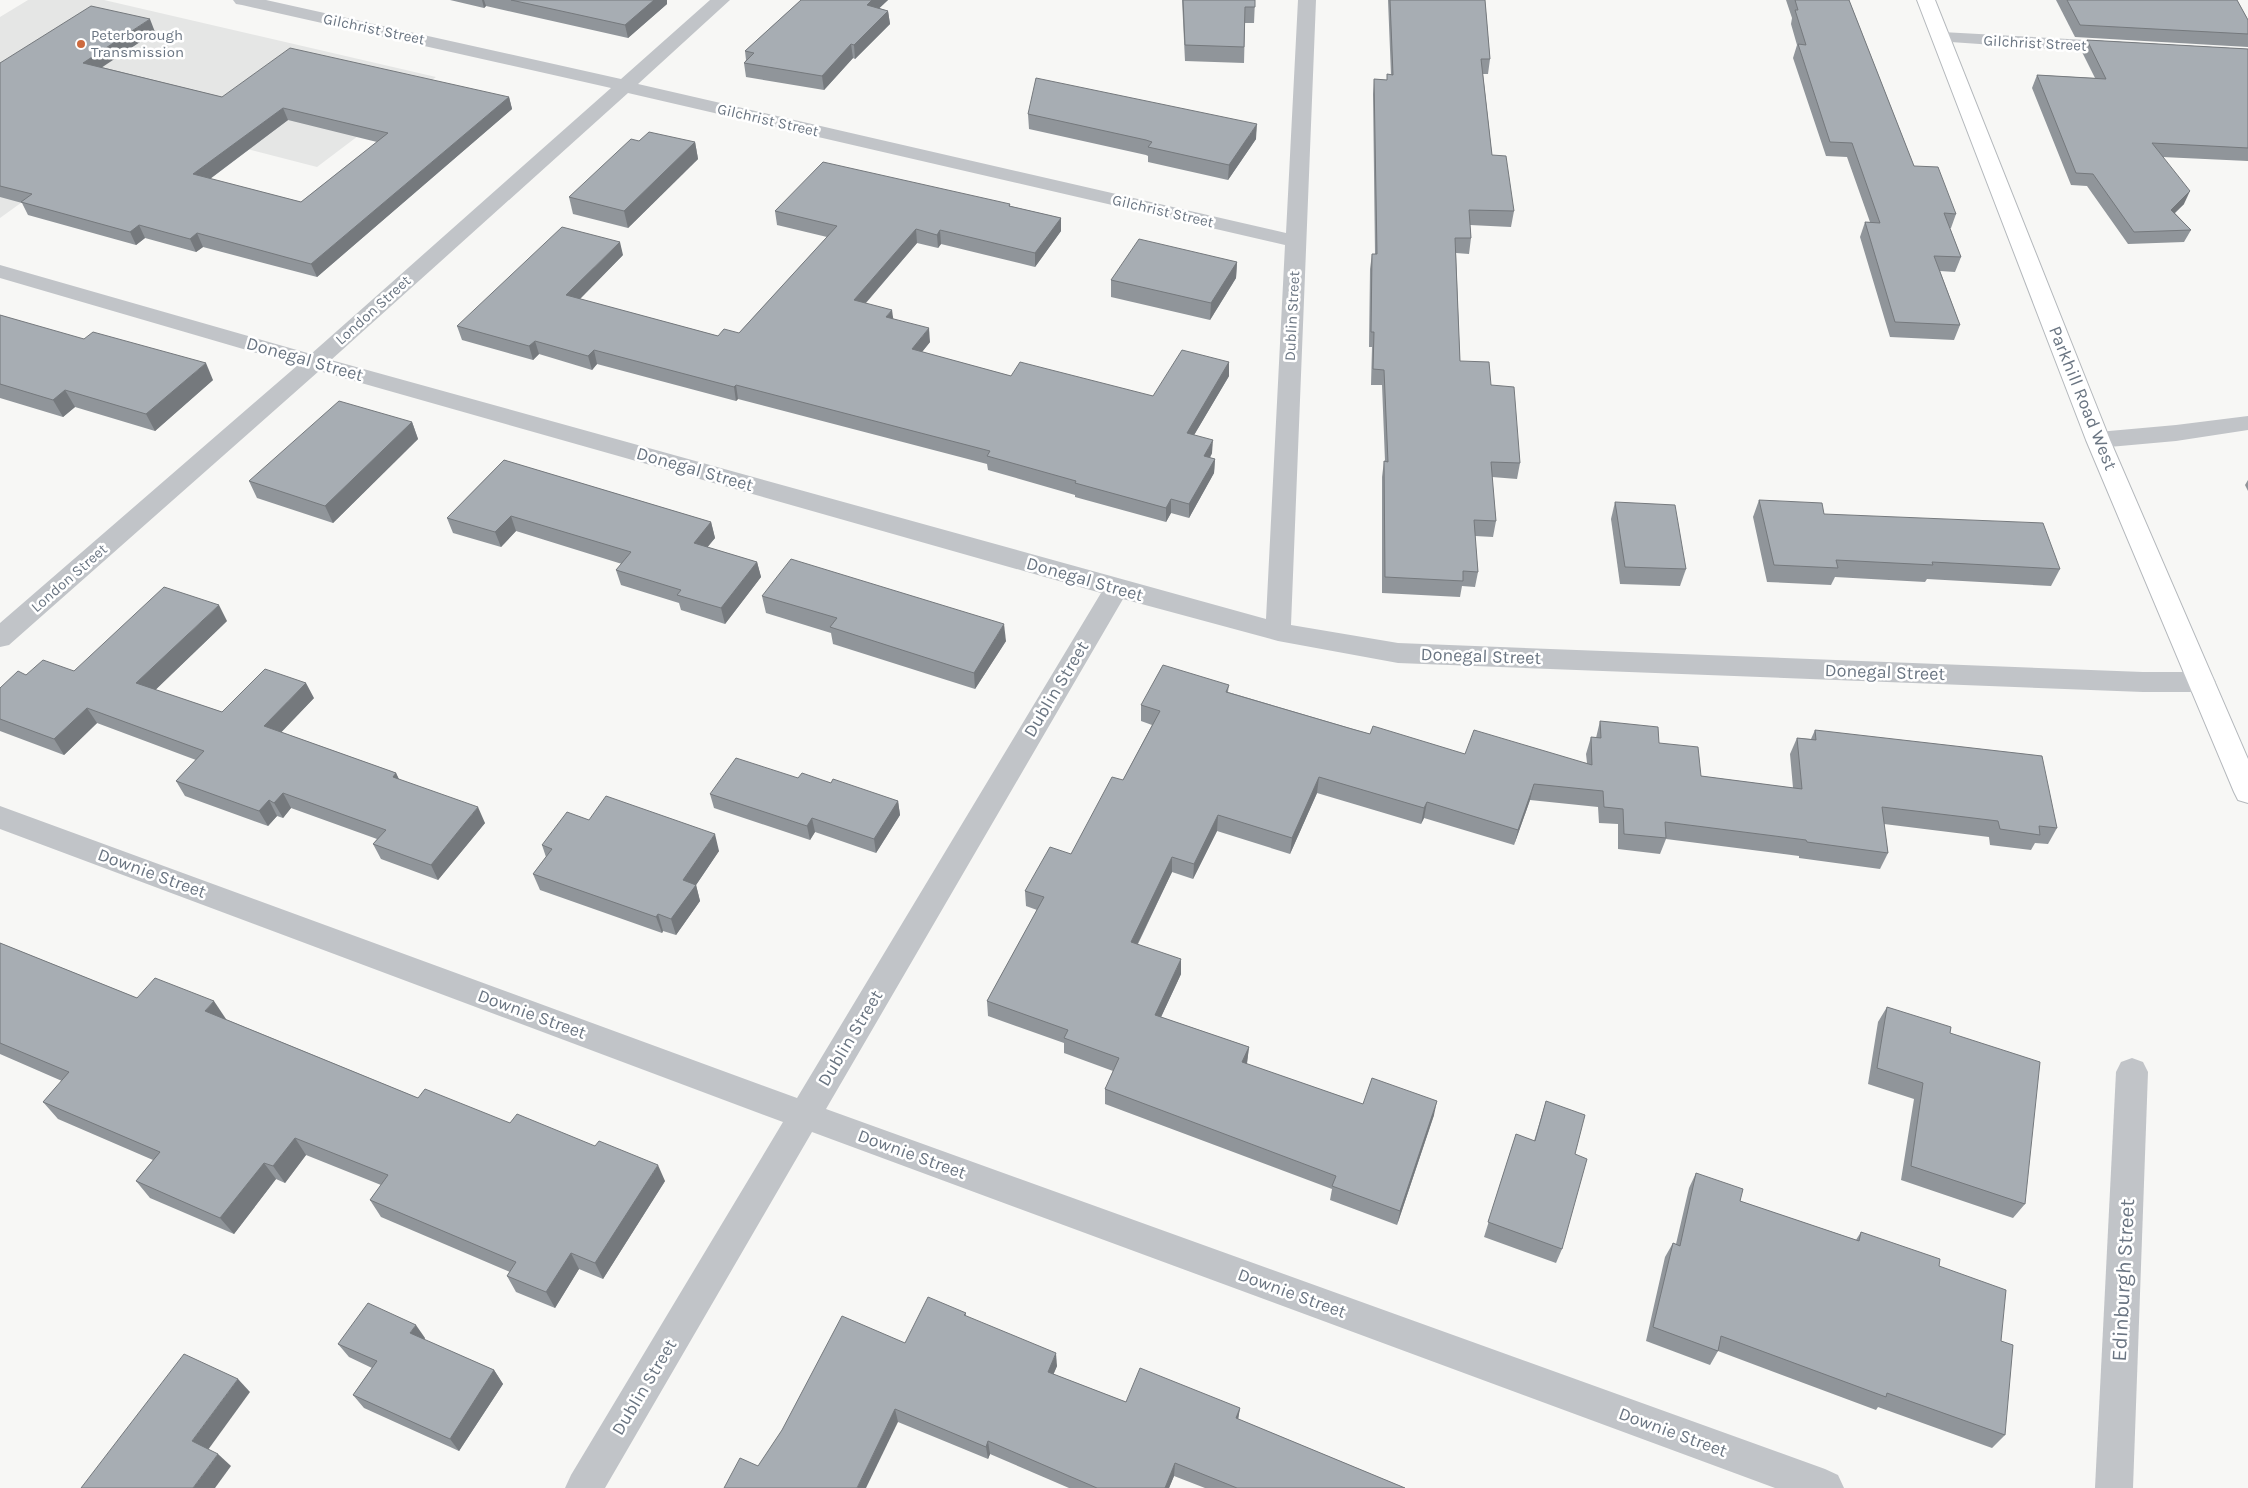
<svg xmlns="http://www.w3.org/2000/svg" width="2248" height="1488" font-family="Karla,sans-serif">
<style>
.built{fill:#e5e6e5}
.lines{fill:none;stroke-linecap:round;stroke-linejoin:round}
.secondary-casing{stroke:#b4b8bc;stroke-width:2}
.minor{fill:#c1c4c8;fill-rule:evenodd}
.secondary{fill:#fff;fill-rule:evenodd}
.wall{fill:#90959a;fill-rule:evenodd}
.shaded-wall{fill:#75797d}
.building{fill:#a7adb3;stroke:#75797d;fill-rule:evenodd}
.poi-dot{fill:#cd6a3e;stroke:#fff;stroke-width:2}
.labels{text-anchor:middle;stroke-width:5;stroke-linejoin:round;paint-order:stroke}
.far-street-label{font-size:15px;fill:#6a7582;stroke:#fff}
.far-poi-label{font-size:15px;fill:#6a7582;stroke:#fff;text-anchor:start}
.street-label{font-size:18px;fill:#6a7582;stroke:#fff}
.near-street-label{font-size:21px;fill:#6a7582;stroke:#fff}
</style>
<rect width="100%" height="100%" fill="#f7f7f5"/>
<!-- built -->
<path class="built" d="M 28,0 L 104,0 L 436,77 L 317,167 L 136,120 L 0,218 L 0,17 Z"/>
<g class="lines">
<!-- secondary casing -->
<g class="secondary-casing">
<path id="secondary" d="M 1917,0 L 1935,0 L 2110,440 L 2248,759 L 2248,803 L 2238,800 L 2234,792 L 2086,440 Z"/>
</g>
<!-- minor -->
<g class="minor">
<path d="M 233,0 L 266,0 L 621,79 L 710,0 L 730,0 L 638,84 L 1286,233 L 1298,0 L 1316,0 L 1291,625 L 1398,643 L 2143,672 L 2203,672 L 2212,675 L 2216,682 L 2212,689 L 2203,692 L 2143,692 L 1398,663 L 1278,641 L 1123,599 L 826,1109 L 1825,1469 L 1838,1475 L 1844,1488 L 1775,1488 L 812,1132 L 605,1488 L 565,1488 L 571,1475 L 783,1122 L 0,829 L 0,806 L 797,1098 L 1101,593 L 319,371 L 9,645 L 0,647 L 0,623 L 298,365 L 0,278 L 0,265 L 311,354 L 611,88 L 242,5 L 236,4 ZM 628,93 L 1285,245 L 1266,619 L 331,360 Z"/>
<path d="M 1942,32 L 2122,42 L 2129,44 L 2131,48 L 2129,52 L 2122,54 L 1936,41 L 1933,37 L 1936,33 Z"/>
<path d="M 2248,416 L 2248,430 L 2176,441 L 2098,448 L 2090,445 L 2086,440 L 2090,435 L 2098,432 L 2176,425 Z"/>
<path d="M 2132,1058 L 2143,1062 L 2148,1072 L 2133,1488 L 2095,1488 L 2116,1072 L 2121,1062 Z"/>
</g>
<!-- secondary -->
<use href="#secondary" class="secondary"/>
</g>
<!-- wall -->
<g class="wall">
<path d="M 450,0 L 667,0 L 667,4 L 628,38 L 486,6 L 484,8 Z"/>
<path d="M 801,0 L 888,0 L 879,8 L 888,11 L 890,24 L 855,59 L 853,58 L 824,90 L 746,77 L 744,63 L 746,60 L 745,51 Z"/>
<path d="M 1182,0 L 1255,0 L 1254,23 L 1245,23 L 1244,63 L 1185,61 Z"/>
<path d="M 1388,0 L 1485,0 L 1490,59 L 1488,74 L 1483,74 L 1492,155 L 1514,211 L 1511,227 L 1470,225 L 1471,238 L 1469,254 L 1456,253 L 1460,361 L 1491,385 L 1520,463 L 1517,479 L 1492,477 L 1496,521 L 1493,537 L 1475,536 L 1478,572 L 1475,587 L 1462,586 L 1460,597 L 1382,593 L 1382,477 L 1384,461 L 1385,461 L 1382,385 L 1371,385 L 1372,347 L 1369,347 L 1370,269 L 1372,254 L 1375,254 L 1373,94 L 1374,79 L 1387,80 L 1387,74 L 1391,75 Z"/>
<path d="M 1786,0 L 1849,0 L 1914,166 L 1956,214 L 1951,228 L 1950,228 L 1961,257 L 1955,272 L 1940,271 L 1960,325 L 1954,340 L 1890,337 L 1860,237 L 1865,222 L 1870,222 L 1847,157 L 1826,156 L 1793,58 L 1797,45 L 1791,24 L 1792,18 Z"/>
<path d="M 2056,0 L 2237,0 L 2248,20 L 2248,47 L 2075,37 Z"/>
<path d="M 155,32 L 101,67 L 222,97 L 509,97 L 512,109 L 317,277 L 203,247 L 196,252 L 145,238 L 136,245 L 28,215 L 22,203 L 0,197 L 0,63 ZM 288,120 L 377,142 L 301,202 L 210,179 Z"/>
<path d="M 2087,40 L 2248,49 L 2248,161 L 2162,157 L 2184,204 L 2175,213 L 2191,230 L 2184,242 L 2128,244 L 2087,186 L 2071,185 L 2032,88 L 2037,75 L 2095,78 L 2082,52 Z"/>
<path d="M 1028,114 L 1256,139 L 1228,180 L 1148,162 L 1148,156 L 1146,155 L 1029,129 Z"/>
<path d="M 639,141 L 695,142 L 698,159 L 628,228 L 573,214 L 569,197 Z"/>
<path d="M 1010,204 L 1010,206 L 1061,218 L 1061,231 L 1035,267 L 941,244 L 938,248 L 917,243 L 866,303 L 893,319 L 930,342 L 922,352 L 1011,376 L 1153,396 L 1229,362 L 1229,376 L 1194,435 L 1212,453 L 1210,458 L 1215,459 L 1214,473 L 1189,518 L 1171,513 L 1166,522 L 1075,497 L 1075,495 L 988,470 L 987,464 L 738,399 L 736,401 L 597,364 L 592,370 L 539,354 L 533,360 L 462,340 L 457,326 L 623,255 L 580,299 L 718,336 L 739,333 L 827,237 L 777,225 L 775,211 Z"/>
<path d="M 1237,262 L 1236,278 L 1210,320 L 1111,297 L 1111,280 Z"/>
<path d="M 0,315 L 213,380 L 155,431 L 75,407 L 63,417 L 0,398 Z"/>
<path d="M 412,422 L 418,439 L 333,523 L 257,498 L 249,481 Z"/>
<path d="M 504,460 L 711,522 L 715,538 L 707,547 L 757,562 L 761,577 L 725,624 L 681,610 L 679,603 L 621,585 L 616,570 L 622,564 L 516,531 L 501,547 L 453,533 L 447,518 Z"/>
<path d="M 2248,480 L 2248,491 L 2245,485 Z"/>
<path d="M 1759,500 L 1824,514 L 2060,569 L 2051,586 L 1927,579 L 1925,582 L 1835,577 L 1831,585 L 1767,582 L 1753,517 Z"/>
<path d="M 1615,502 L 1686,569 L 1680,586 L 1620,584 L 1611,519 Z"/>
<path d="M 762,596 L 1006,641 L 975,689 L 833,644 L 831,633 L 766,613 Z"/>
<path d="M 227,621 L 155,690 L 222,712 L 314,698 L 281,732 L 396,773 L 399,779 L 485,823 L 438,880 L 381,859 L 373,844 L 377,839 L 291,808 L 283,818 L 277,816 L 268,826 L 185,796 L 176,781 L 196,760 L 97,723 L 64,755 L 0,731 L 0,688 L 26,675 L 74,671 Z"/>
<path d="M 1229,685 L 1228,692 L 1370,734 L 1465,754 L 1587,763 L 1586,754 L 1591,737 L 1596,738 L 1600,721 L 1659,743 L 1701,776 L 1793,788 L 1790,754 L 1797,738 L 1811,739 L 1815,730 L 2057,828 L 2048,844 L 2035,843 L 2031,850 L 1990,845 L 1989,837 L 1884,824 L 1888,853 L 1880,869 L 1799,858 L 1799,856 L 1666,839 L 1660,854 L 1618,849 L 1618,824 L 1599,823 L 1598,807 L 1530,800 L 1514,845 L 1424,818 L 1421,824 L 1317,793 L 1290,854 L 1217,831 L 1193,879 L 1172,872 L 1138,944 L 1181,974 L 1161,1017 L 1249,1047 L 1247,1064 L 1363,1104 L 1434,1115 L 1397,1225 L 1330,1200 L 1332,1189 L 1105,1104 L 1105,1089 L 1113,1071 L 1064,1053 L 1064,1043 L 988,1016 L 987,1001 L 1037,910 L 1026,906 L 1025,891 L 1071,854 L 1123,780 L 1152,725 L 1141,721 L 1141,705 Z"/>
<path d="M 798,778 L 831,783 L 898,801 L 900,815 L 876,853 L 815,832 L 810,840 L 714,808 L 710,794 Z"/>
<path d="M 589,820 L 719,851 L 696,885 L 700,901 L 676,935 L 663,931 L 662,933 L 540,890 L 533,874 L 546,857 L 542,845 Z"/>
<path d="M 0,943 L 137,998 L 226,1019 L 225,1019 L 418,1098 L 510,1123 L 665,1181 L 603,1279 L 579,1269 L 555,1308 L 516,1292 L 507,1276 L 510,1272 L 381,1217 L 370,1200 L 381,1185 L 306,1155 L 285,1183 L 276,1179 L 234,1234 L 150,1198 L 136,1181 L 153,1160 L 58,1119 L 43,1102 L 62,1081 L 0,1054 Z"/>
<path d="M 1887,1007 L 1950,1033 L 2025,1204 L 2013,1218 L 1901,1180 L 1914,1099 L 1868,1084 L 1878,1022 Z"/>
<path d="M 1546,1101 L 1575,1154 L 1562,1249 L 1556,1263 L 1484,1237 L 1516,1134 L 1534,1141 Z"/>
<path d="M 1696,1173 L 1740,1201 L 1856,1240 L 1861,1232 L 1939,1266 L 2001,1341 L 2005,1435 L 1992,1448 L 1878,1407 L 1876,1410 L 1718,1351 L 1710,1365 L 1646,1341 L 1665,1257 L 1673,1243 L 1676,1244 L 1689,1188 Z"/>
<path d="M 966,1313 L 966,1316 L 1057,1366 L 1053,1374 L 1126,1402 L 1240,1408 L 1238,1419 L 1405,1488 L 1205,1488 L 1174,1476 L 1169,1488 L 1069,1488 L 990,1454 L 988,1459 L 898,1422 L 758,1466 L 905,1343 Z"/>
<path d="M 425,1338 L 424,1340 L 494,1370 L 503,1384 L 459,1451 L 364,1408 L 353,1395 L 372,1368 L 349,1357 L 338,1344 Z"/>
</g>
<!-- shaded-wall -->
<g class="shaded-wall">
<path d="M 482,0 L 484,0 L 486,6 L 484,8 Z"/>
<path d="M 654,0 L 667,0 L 667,4 L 628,38 L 625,25 Z"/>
<path d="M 872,0 L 888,0 L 868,19 L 867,5 Z"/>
<path d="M 888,11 L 890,24 L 855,59 L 854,45 Z"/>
<path d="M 150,19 L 155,32 L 89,76 L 83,63 Z"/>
<path d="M 851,44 L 853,58 L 824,90 L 822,76 Z"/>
<path d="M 509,97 L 512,109 L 317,277 L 311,264 Z"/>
<path d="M 283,108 L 288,120 L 199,187 L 193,174 Z"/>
<path d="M 1257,124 L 1256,139 L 1228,180 L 1229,165 Z"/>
<path d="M 695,142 L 698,159 L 628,228 L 624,211 Z"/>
<path d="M 2190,191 L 2184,204 L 2165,222 L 2171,210 Z"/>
<path d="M 1061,218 L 1061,231 L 1035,267 L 1035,253 Z"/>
<path d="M 139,225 L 145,238 L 136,245 L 130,232 Z"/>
<path d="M 916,229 L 917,243 L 856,314 L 854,300 Z"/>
<path d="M 940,230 L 941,244 L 938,248 L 937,235 Z"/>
<path d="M 197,233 L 203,247 L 196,252 L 190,239 Z"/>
<path d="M 620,242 L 623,255 L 570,309 L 566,295 Z"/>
<path d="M 1237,262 L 1236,278 L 1210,320 L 1211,303 Z"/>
<path d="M 892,310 L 894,324 L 886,317 Z"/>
<path d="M 929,328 L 930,342 L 913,363 L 912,349 Z"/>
<path d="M 535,341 L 539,354 L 533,360 L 529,346 Z"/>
<path d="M 594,350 L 597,364 L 592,370 L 588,356 Z"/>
<path d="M 1229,362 L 1229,376 L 1187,447 L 1187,433 Z"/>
<path d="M 206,363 L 213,380 L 155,431 L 146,414 Z"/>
<path d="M 736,385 L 738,399 L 736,401 L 734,387 Z"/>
<path d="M 65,390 L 75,407 L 63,417 L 53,400 Z"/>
<path d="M 412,422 L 418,439 L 333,523 L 325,506 Z"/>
<path d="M 1213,440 L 1212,453 L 1203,470 L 1204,456 Z"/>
<path d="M 1215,459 L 1214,473 L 1189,518 L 1189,504 Z"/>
<path d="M 1171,499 L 1171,513 L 1166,522 L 1166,508 Z"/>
<path d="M 511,516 L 516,531 L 501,547 L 495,532 Z"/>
<path d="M 711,522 L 715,538 L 698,559 L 694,543 Z"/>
<path d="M 757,562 L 761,577 L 725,624 L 721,608 Z"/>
<path d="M 219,605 L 227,621 L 146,699 L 136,683 Z"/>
<path d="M 1004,624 L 1006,641 L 975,689 L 974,673 Z"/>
<path d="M 306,683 L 314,698 L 272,742 L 264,726 Z"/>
<path d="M 87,708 L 97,723 L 64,755 L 54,739 Z"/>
<path d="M 396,773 L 403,789 L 393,777 Z"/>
<path d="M 1319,777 L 1317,793 L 1290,854 L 1292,838 Z"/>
<path d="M 1534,784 L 1530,800 L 1514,845 L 1518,830 Z"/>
<path d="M 283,793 L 291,808 L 283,818 L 274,803 Z"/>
<path d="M 269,800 L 277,816 L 268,826 L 259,811 Z"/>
<path d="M 898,801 L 900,815 L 876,853 L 874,839 Z"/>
<path d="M 1427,802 L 1424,818 L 1421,824 L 1424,808 Z"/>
<path d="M 478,807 L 485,823 L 438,880 L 431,865 Z"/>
<path d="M 1218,815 L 1217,831 L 1193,879 L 1194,864 Z"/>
<path d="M 812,818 L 815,832 L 810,840 L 807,826 Z"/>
<path d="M 715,834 L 719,851 L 696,885 L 700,901 L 676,935 L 671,919 L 683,880 Z"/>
<path d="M 1172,857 L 1172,872 L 1131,957 L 1131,942 Z"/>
<path d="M 658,914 L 663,931 L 662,933 L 656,917 Z"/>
<path d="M 1181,959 L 1181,974 L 1155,1030 L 1155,1015 Z"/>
<path d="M 214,1001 L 226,1019 L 217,1029 L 205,1011 Z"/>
<path d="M 1249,1047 L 1247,1062 L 1241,1077 L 1242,1062 Z"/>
<path d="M 1437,1101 L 1434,1115 L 1397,1225 L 1400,1211 Z"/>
<path d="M 295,1138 L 306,1155 L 285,1183 L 273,1166 Z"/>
<path d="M 264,1163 L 276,1179 L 234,1234 L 220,1218 Z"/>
<path d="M 658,1165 L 665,1181 L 603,1279 L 595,1263 Z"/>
<path d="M 571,1253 L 579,1269 L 555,1308 L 546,1292 Z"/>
<path d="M 416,1325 L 425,1338 L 420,1347 L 410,1333 Z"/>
<path d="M 1056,1353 L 1057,1366 L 1049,1385 L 1048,1372 Z"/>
<path d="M 494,1370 L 503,1384 L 459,1451 L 450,1439 Z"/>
<path d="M 238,1379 L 250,1392 L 205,1454 L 192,1441 Z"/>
<path d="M 1240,1408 L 1238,1420 L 1236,1418 Z"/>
<path d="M 895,1409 L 898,1422 L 866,1488 L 857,1488 Z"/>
<path d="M 988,1441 L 990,1454 L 988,1459 L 986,1447 Z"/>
<path d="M 218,1454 L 231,1466 L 215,1488 L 193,1488 Z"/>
<path d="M 1175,1463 L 1174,1476 L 1169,1488 L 1165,1488 Z"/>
</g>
<!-- building -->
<g class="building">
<path d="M 511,0 L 654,0 L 625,25 Z"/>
<path d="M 801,0 L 872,0 L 867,5 L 888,11 L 854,45 L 851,44 L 822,76 L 744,63 L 754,53 L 745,51 Z"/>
<path d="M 1183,0 L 1255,0 L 1255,7 L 1245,7 L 1244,47 L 1185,45 Z"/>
<path d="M 1390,0 L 1485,0 L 1490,59 L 1481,59 L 1492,155 L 1506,156 L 1514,211 L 1469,210 L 1471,238 L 1455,238 L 1460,361 L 1489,362 L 1491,385 L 1514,387 L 1520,463 L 1491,462 L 1496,521 L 1474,520 L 1478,572 L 1463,571 L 1463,581 L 1385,577 L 1384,461 L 1388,462 L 1384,370 L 1373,369 L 1374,332 L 1371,332 L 1372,254 L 1377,254 L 1374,79 L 1387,80 L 1387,74 L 1393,75 Z"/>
<path d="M 1795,0 L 1849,0 L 1914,166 L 1938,167 L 1956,214 L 1944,213 L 1961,257 L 1934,256 L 1960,325 L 1895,322 L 1865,222 L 1880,223 L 1852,143 L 1830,142 L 1798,44 L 1806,45 L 1795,10 L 1798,10 Z"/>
<path d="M 2067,0 L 2237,0 L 2248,20 L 2248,34 L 2080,25 Z"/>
<path d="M 91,6 L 150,19 L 83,63 L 222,97 L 290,48 L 509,97 L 311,264 L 197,233 L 190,239 L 139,225 L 130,232 L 21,202 L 32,194 L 0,186 L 0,63 ZM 283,108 L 388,133 L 301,202 L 193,174 Z"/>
<path d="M 2087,40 L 2248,49 L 2248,148 L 2152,143 L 2190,191 L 2171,210 L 2191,230 L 2134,232 L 2093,174 L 2076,173 L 2037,75 L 2106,79 Z"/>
<path d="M 1036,78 L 1257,124 L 1229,165 L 1148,147 L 1152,142 L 1146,140 L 1028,114 Z"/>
<path d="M 649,132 L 695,142 L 624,211 L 569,197 L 631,139 L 639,141 Z"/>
<path d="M 823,162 L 1010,204 L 1009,206 L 1061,218 L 1035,253 L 940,230 L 937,235 L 916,229 L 854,300 L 892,310 L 886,317 L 929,328 L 912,349 L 1011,376 L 1020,362 L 1153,396 L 1182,350 L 1229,362 L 1187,433 L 1213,440 L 1204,456 L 1215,459 L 1189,504 L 1171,499 L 1166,508 L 1075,483 L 1076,481 L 987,456 L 990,451 L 736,385 L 734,387 L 594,350 L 588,356 L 535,341 L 529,346 L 457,326 L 562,227 L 620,242 L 566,295 L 718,336 L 724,329 L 739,333 L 837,226 L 775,211 Z"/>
<path d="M 1139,239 L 1237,262 L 1211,303 L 1111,280 Z"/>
<path d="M 0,315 L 84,339 L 93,332 L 206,363 L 146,414 L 65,390 L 53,400 L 0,384 Z"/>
<path d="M 339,401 L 412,422 L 325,506 L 249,481 Z"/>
<path d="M 504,460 L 711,522 L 694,543 L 757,562 L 721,608 L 677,595 L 681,590 L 616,570 L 631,552 L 511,516 L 495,532 L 447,518 Z"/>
<path d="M 1759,500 L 1822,503 L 1824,514 L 2043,523 L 2060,569 L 1932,562 L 1933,565 L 1836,560 L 1838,568 L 1774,565 Z"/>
<path d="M 1615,502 L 1675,505 L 1686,569 L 1625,567 Z"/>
<path d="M 791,559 L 1004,624 L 974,673 L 830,627 L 837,618 L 762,596 Z"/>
<path d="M 164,587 L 219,605 L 136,683 L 222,712 L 265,669 L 306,683 L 264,726 L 396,773 L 393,777 L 478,807 L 431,865 L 373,844 L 386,830 L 283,793 L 274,803 L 269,800 L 259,811 L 176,781 L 204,751 L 87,708 L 54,739 L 0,719 L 0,688 L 18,671 L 26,675 L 43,660 L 74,671 Z"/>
<path d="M 1163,665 L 1229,685 L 1226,692 L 1352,729 L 1370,734 L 1373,726 L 1465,754 L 1474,730 L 1592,765 L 1591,737 L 1601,738 L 1600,721 L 1658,727 L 1659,743 L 1698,747 L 1701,776 L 1802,789 L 1797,738 L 1816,740 L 1815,730 L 2042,756 L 2057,828 L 2039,826 L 2040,835 L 2000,829 L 1998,821 L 1882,807 L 1888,853 L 1807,842 L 1806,840 L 1665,822 L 1666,838 L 1624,834 L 1623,809 L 1604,807 L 1603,791 L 1534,784 L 1518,830 L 1427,802 L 1424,808 L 1319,777 L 1292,838 L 1218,815 L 1194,864 L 1172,857 L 1131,942 L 1181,959 L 1155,1015 L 1249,1047 L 1242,1062 L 1363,1104 L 1372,1078 L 1437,1101 L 1400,1211 L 1332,1186 L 1336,1176 L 1105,1089 L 1119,1058 L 1064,1038 L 1068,1030 L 987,1001 L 1044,897 L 1025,891 L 1050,847 L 1071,854 L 1112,777 L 1123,780 L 1160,711 L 1141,705 Z"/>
<path d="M 736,758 L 798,778 L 802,773 L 831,783 L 833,779 L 898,801 L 874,839 L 812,818 L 807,826 L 710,794 Z"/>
<path d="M 606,796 L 715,834 L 683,880 L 696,885 L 671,919 L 658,914 L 656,917 L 533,874 L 552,849 L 542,845 L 567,812 L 589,820 Z"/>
<path d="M 0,943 L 137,998 L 155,978 L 214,1001 L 205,1011 L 418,1098 L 425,1089 L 510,1123 L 517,1114 L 595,1146 L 599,1141 L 658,1165 L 595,1263 L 571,1253 L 546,1292 L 507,1276 L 516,1262 L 370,1200 L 388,1175 L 295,1138 L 273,1166 L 264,1163 L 220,1218 L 136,1181 L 160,1152 L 43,1102 L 69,1072 L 0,1043 Z"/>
<path d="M 1887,1007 L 1951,1027 L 1950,1033 L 2040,1062 L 2025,1204 L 1911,1166 L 1923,1083 L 1877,1068 Z"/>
<path d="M 1546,1101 L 1585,1115 L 1575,1154 L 1587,1159 L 1562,1249 L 1488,1222 L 1516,1134 L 1535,1141 Z"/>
<path d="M 1696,1173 L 1743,1189 L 1740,1201 L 1859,1241 L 1861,1232 L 1940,1259 L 1939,1266 L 2006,1290 L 2001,1341 L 2013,1345 L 2005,1435 L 1887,1393 L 1886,1397 L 1721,1336 L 1718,1351 L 1653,1327 L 1673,1243 L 1680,1246 Z"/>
<path d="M 928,1297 L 966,1313 L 964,1315 L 1056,1353 L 1048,1372 L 1126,1402 L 1140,1368 L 1240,1408 L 1236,1418 L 1405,1488 L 1237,1488 L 1175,1463 L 1165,1488 L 1097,1488 L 988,1441 L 986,1447 L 895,1409 L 857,1488 L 724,1488 L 740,1458 L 758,1466 L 782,1430 L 842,1316 L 905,1343 Z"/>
<path d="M 368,1303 L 416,1325 L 410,1333 L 494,1370 L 450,1439 L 353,1395 L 377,1361 L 338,1344 Z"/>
<path d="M 184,1354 L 238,1379 L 192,1441 L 218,1454 L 193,1488 L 81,1488 Z"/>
</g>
<!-- markers -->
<circle class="poi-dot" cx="81" cy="44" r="5"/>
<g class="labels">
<!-- far-street labels -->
<g class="far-street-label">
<text transform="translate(374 29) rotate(12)" y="5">Gilchrist Street</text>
<text transform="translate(2035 43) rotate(3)" y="5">Gilchrist Street</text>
<text transform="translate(768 120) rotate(13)" y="5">Gilchrist Street</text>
<text transform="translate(1163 211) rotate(13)" y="5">Gilchrist Street</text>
<text transform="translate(373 310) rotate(-42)" y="5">London Street</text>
<text transform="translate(1292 316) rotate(-87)" y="5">Dublin Street</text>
<text transform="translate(69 578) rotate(-41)" y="5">London Street</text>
</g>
<!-- far-poi labels -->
<g class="far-poi-label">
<text x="91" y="40">Peterborough<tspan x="91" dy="17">Transmission</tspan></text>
</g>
<!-- street labels -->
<g class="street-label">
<text transform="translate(305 359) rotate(16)" y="6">Donegal Street</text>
<text transform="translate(2083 398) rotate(68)" y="6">Parkhill Road West</text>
<text transform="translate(695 469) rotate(16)" y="6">Donegal Street</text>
<text transform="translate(1085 579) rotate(16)" y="6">Donegal Street</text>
<text transform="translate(1481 656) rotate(2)" y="6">Donegal Street</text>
<text transform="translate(1885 672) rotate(2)" y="6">Donegal Street</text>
<text transform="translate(1056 689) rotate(-59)" y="6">Dublin Street</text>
<text transform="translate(152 873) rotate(20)" y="6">Downie Street</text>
<text transform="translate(532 1014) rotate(20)" y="6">Downie Street</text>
<text transform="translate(850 1038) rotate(-59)" y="6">Dublin Street</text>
<text transform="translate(912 1154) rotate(20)" y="6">Downie Street</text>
<text transform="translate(1292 1293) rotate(20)" y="6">Downie Street</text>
<text transform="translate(644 1387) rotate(-59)" y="6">Dublin Street</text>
<text transform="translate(1673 1432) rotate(20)" y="6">Downie Street</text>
</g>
<!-- near-street labels -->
<g class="near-street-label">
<text transform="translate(2123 1280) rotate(-87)" y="7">Edinburgh Street</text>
</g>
</g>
</svg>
